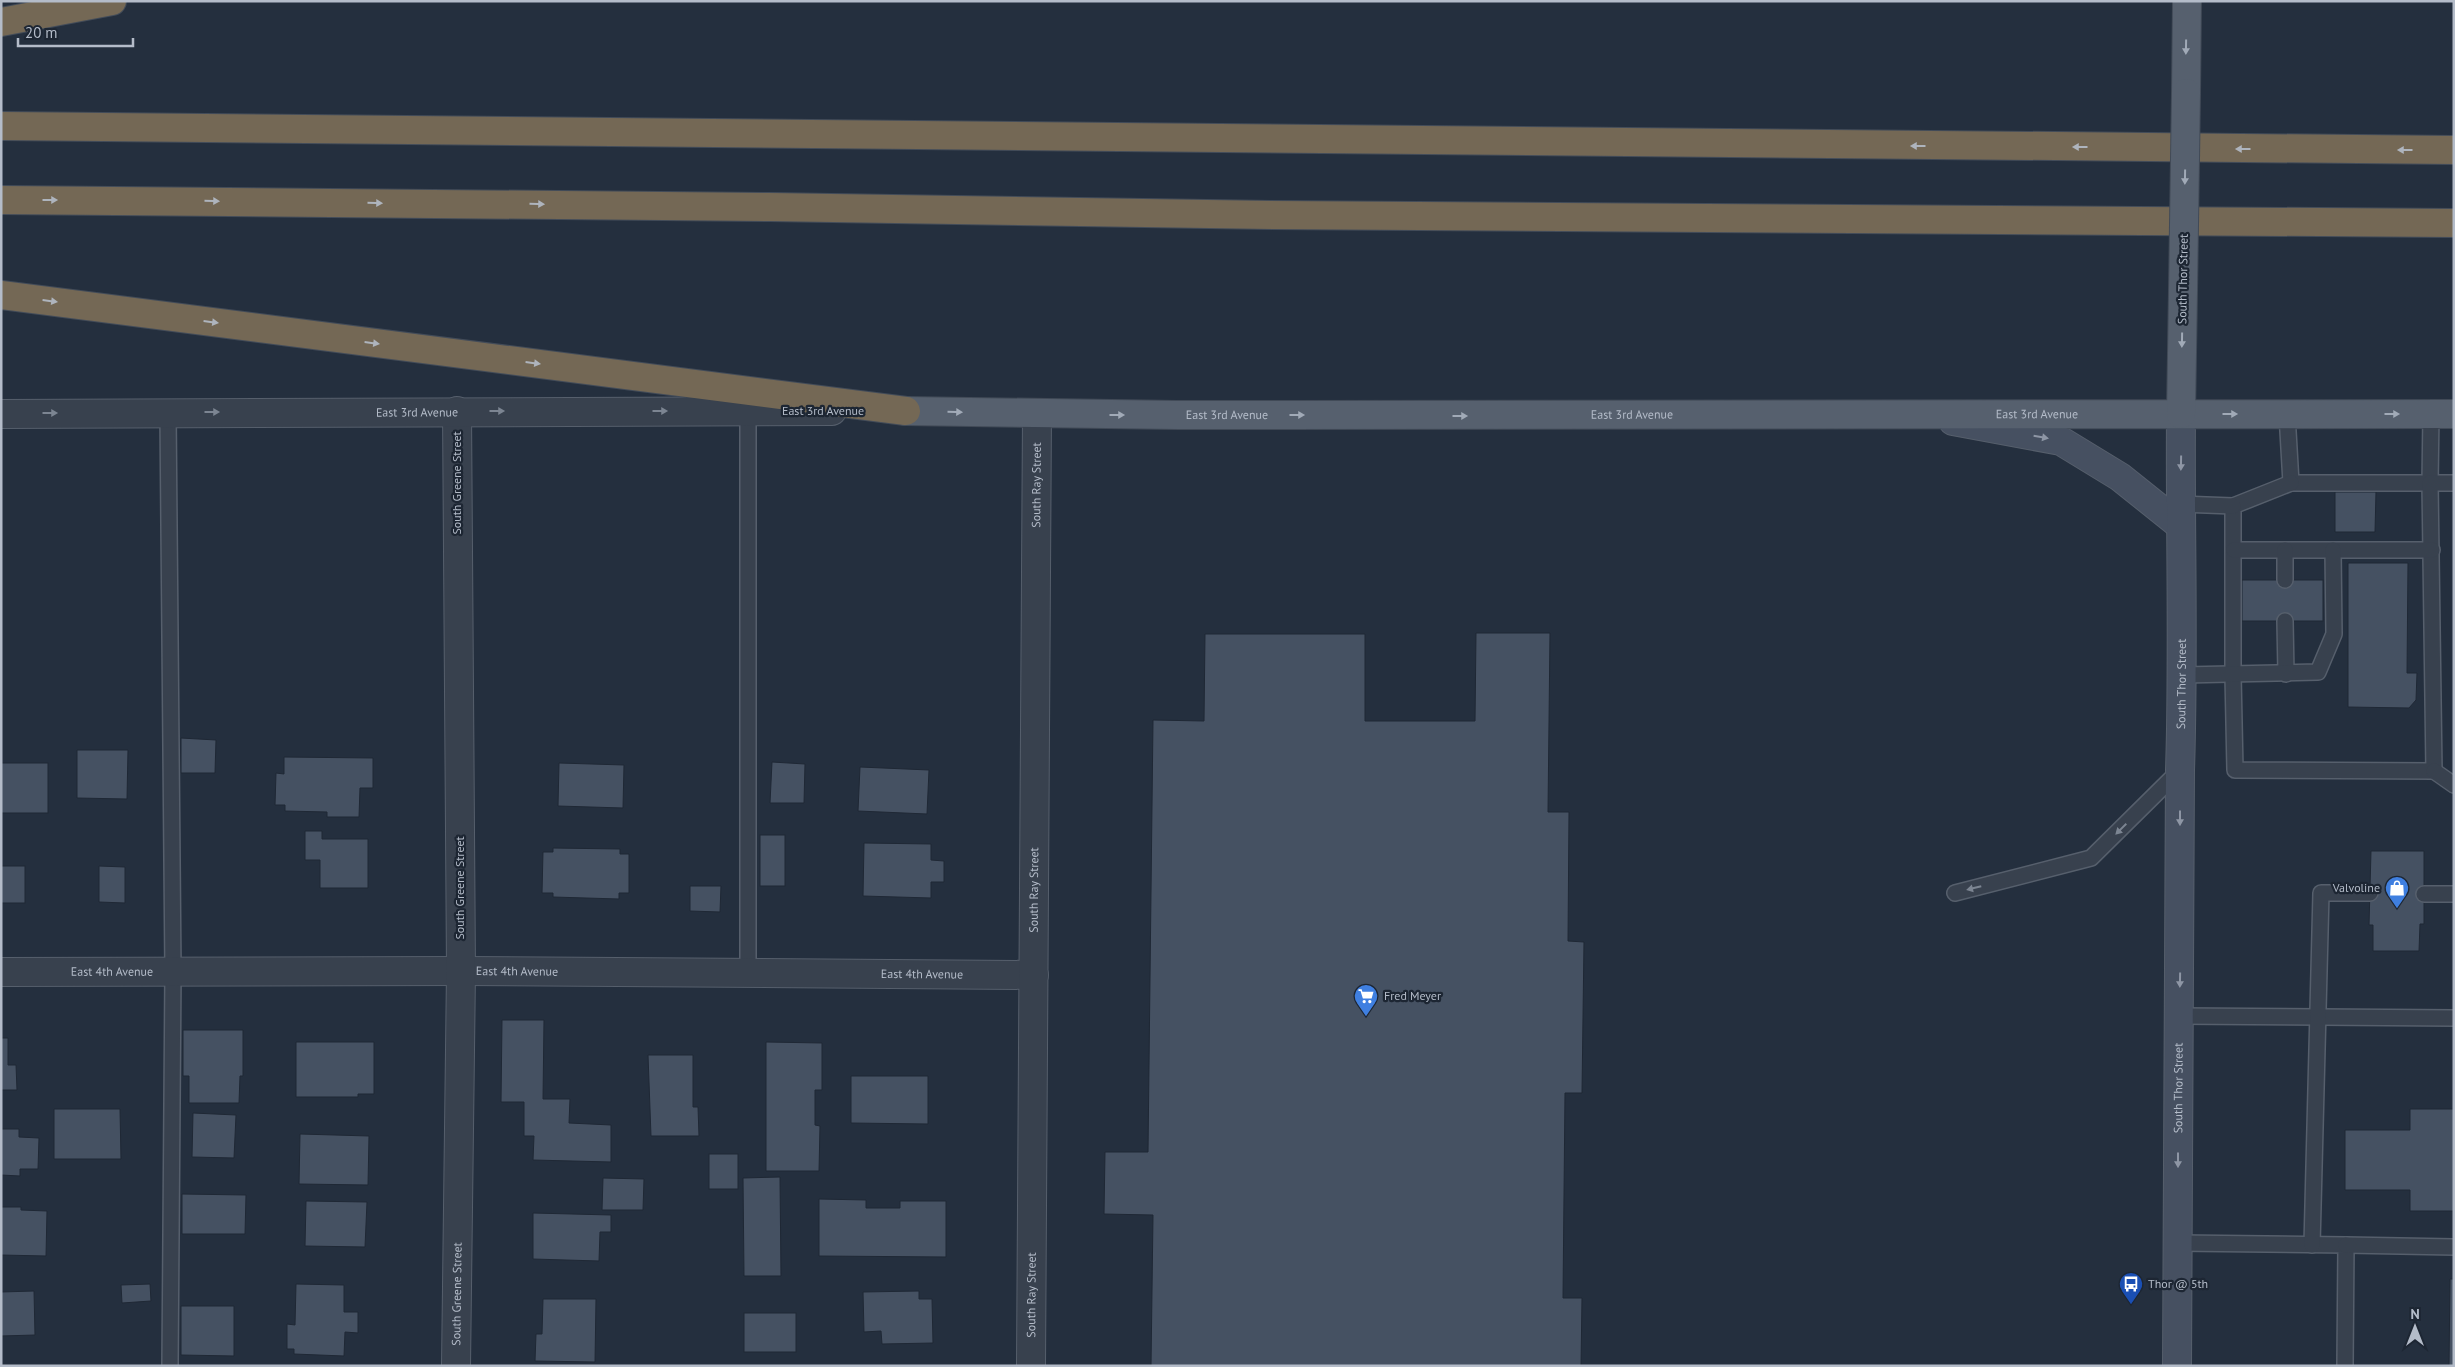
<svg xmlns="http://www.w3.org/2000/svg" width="2455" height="1367" font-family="'PT Sans',sans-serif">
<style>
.building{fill:#455162;stroke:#1f2835}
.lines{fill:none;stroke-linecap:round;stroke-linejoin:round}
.service-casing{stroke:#565f6c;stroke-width:18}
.minor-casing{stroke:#565f6c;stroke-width:30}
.tertiary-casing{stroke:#565f6c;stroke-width:30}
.secondary-casing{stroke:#565f6c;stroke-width:30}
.primary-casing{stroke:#414a57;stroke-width:30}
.motorway-casing{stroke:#434c59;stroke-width:30}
.service{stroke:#38414e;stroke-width:15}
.minor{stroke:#38414e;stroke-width:28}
.tertiary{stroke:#38414e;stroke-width:28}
.secondary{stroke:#465061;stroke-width:28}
.primary{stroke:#56606e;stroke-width:28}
.motorway{stroke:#746855;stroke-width:28}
.primary-bridge-casing{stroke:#414a57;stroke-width:30;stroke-linecap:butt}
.primary-bridge{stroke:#56606e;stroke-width:28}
.oneway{fill:#a1aab7}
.oneway2{fill:#aeb4bd}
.oneway3{fill:#7c8592}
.oneway4{fill:#8e96a5}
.labels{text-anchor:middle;stroke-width:4.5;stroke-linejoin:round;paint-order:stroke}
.street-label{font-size:12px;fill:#b4bcc9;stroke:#1d2633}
.poi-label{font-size:12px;fill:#b4bcc9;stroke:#1d2633;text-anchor:start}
</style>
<rect width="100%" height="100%" fill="#242f3e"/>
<!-- building -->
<g class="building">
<path d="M 2335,492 L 2376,492 L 2375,532 L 2335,532 Z"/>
<path d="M 2348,563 L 2408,563 L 2407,673 L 2417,673 L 2416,700 L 2409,708 L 2348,707 Z"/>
<rect x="2242" y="580" width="81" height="41"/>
<path d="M 1476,633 L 1550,633 L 1548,812 L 1569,812 L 1568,941 L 1584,942 L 1582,1093 L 1565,1093 L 1563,1298 L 1582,1298 L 1581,1366 L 1151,1366 L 1153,1215 L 1104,1214 L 1105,1152 L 1148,1152 L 1153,720 L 1204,721 L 1205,634 L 1365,634 L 1365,721 L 1475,721 Z"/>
<path d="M 181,738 L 216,740 L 215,773 L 181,773 Z"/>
<path d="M 77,750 L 128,750 L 127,799 L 77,798 Z"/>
<path d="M 284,757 L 373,758 L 373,788 L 360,788 L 359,817 L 327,817 L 327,812 L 285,811 L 285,805 L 275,805 L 276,773 L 284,774 Z"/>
<path d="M 772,762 L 805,764 L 804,803 L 770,803 Z"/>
<rect x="1" y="763" width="47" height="50"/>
<path d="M 559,763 L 624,765 L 623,808 L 558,806 Z"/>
<path d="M 860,767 L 929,770 L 927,814 L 858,811 Z"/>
<path d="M 305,831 L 322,831 L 322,839 L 368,839 L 368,888 L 320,888 L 320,860 L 305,860 Z"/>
<rect x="760" y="835" width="25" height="51"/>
<path d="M 864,843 L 931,844 L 931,860 L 944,861 L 944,882 L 931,882 L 931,898 L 863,896 Z"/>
<path d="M 553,848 L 620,849 L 620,854 L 629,854 L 629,893 L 619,893 L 619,899 L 553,897 L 553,893 L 542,893 L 543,852 L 553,852 Z"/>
<path d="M 2371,851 L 2424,851 L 2424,924 L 2420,924 L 2419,951 L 2373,951 L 2373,925 L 2369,925 Z"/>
<rect x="1" y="866" width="24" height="37"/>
<path d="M 99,866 L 125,867 L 125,903 L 99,902 Z"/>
<path d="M 690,886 L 721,886 L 720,912 L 690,911 Z"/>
<path d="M 502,1020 L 544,1020 L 543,1099 L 570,1099 L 569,1123 L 611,1125 L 611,1162 L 533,1160 L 534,1136 L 524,1136 L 524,1102 L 501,1102 Z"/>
<path d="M 183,1030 L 243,1030 L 243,1076 L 240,1076 L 239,1103 L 189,1103 L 189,1076 L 183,1076 Z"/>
<path d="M 1,1038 L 8,1038 L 8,1065 L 16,1065 L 17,1090 L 1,1090 Z"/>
<path d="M 296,1042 L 374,1042 L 374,1094 L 358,1094 L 358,1097 L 296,1097 Z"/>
<path d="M 766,1042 L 822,1043 L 822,1090 L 815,1090 L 815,1125 L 820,1126 L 819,1171 L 766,1171 Z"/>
<path d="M 648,1055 L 693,1055 L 693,1107 L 698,1107 L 699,1136 L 651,1136 Z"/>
<path d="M 851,1076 L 928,1076 L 928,1124 L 851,1123 Z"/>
<path d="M 54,1109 L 120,1109 L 121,1159 L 54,1159 Z"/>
<path d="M 2410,1109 L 2454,1109 L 2454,1211 L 2410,1211 L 2410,1190 L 2345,1190 L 2345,1130 L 2410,1130 Z"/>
<path d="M 193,1113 L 236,1115 L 234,1158 L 192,1157 Z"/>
<path d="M 1,1129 L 19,1129 L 19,1137 L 39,1138 L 38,1169 L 20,1169 L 20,1176 L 1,1175 Z"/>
<path d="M 300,1134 L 369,1136 L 368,1185 L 299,1184 Z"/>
<rect x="709" y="1154" width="29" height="35"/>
<path d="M 780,1177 L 781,1276 L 744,1276 L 743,1178 Z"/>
<path d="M 603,1178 L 644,1179 L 643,1210 L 602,1210 Z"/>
<path d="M 182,1194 L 246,1195 L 245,1234 L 182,1234 Z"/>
<path d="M 819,1199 L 866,1200 L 866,1208 L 900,1208 L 900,1201 L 946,1201 L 946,1257 L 819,1256 Z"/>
<path d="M 306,1201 L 367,1202 L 365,1247 L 305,1246 Z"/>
<path d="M 1,1207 L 21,1207 L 21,1210 L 47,1211 L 46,1256 L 1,1255 Z"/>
<path d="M 533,1213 L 611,1215 L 611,1232 L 600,1232 L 599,1261 L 533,1259 Z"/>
<path d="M 2450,1279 L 2454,1279 L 2454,1366 L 2449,1366 Z"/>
<path d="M 150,1284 L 151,1301 L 122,1303 L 121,1285 Z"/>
<path d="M 296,1284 L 344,1285 L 344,1312 L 358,1312 L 358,1333 L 345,1332 L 344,1356 L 294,1354 L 294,1349 L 287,1349 L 287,1324 L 295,1325 Z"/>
<path d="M 34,1291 L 35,1335 L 1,1336 L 1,1292 Z"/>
<path d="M 919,1291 L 919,1299 L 932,1299 L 933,1343 L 882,1344 L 881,1331 L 864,1332 L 863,1292 Z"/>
<path d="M 543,1299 L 596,1299 L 595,1362 L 535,1361 L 536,1334 L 542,1334 Z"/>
<path d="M 181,1306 L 234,1306 L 234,1356 L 181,1355 Z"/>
<rect x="744" y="1313" width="52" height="39"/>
</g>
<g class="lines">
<!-- service casing -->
<g class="service-casing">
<g id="service">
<path d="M 748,411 L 748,973"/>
<path d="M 168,413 L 173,972 L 170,1366"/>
<path d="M 2287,414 L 2291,483 L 2430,483 L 2431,414"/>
<path d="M 2291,483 L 2233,506 L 2233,675 L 2235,770 L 2434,771 L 2430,483 L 2454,483"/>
<path d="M 2180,504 L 2233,506"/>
<path d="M 2234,550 L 2432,550"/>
<path d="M 2285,550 L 2285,580"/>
<path d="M 2285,621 L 2286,674"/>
<path d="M 2183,675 L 2318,672 L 2334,634 L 2333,550"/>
<path d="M 2434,771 L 2454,785"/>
<path d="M 1955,893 L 2091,858 L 2179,771"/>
<path d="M 2424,894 L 2454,894"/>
<path d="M 2179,1016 L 2454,1018"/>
<path d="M 2178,1243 L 2346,1245 L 2345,1366"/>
<path d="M 2312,1245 L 2321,893 L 2370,893"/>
<path d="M 2346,1245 L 2454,1247"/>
</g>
</g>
<!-- minor casing -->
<g class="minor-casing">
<g id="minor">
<path id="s1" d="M 1,972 L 461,971 L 1034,975"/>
<path id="s2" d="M 456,1366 L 461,971 L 457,411"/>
<path id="s3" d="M 1031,1366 L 1037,414"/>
</g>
</g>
<!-- tertiary casing -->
<g class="tertiary-casing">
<g id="tertiary">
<path id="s4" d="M 1,414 L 832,411"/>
</g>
</g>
<!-- secondary casing -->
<g class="secondary-casing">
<g id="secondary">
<path d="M 1953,421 L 2061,441 L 2120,477 L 2180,525"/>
<path id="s5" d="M 2177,1366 L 2180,770 C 2184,651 2180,533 2181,414"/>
</g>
</g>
<!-- primary casing -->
<g class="primary-casing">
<g id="primary">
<path d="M 2186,93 L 2187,1"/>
<path id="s6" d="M 906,411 L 1177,415 L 2454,414"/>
<path d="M 2181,414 L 2183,291"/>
</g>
</g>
<!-- motorway casing -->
<g class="motorway-casing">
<g id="motorway">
<path d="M 1,22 L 112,1"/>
<path d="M 1,126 L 2454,150"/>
<path d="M 1,200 L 770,207 L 1272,215 L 2454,223"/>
<path d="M 1,295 L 906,411"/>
</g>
</g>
<!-- service -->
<use href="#service" class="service"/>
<!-- minor -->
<use href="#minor" class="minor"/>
<!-- tertiary -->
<use href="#tertiary" class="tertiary"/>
<!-- secondary -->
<use href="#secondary" class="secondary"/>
<!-- primary -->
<use href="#primary" class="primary"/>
<!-- motorway -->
<use href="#motorway" class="motorway"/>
<!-- primary-bridge casing -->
<g class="primary-bridge-casing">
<path id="primary-bridge" d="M 2183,291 L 2186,93"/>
</g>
<!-- primary-bridge -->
<use href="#primary-bridge" class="primary-bridge"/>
</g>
<!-- one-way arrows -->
<defs><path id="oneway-solid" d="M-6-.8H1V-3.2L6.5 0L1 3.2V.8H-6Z" transform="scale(1.25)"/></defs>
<g class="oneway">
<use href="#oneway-solid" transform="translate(2186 47) rotate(91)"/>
<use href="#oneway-solid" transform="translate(2185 177) rotate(91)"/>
<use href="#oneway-solid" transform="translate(2182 340) rotate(91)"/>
<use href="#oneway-solid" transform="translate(955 412) rotate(2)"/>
<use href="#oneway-solid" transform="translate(2230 414)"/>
<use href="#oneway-solid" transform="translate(2392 414)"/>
<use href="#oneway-solid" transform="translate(1117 415)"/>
<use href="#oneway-solid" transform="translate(1297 415)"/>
<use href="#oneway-solid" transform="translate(1460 416)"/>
</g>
<g class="oneway2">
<use href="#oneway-solid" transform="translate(1918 146) rotate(-180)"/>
<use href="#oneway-solid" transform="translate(2080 147) rotate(-180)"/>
<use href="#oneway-solid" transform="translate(2243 149) rotate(-180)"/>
<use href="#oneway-solid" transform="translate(2405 150) rotate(-180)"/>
<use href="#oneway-solid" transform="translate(50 200)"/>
<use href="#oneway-solid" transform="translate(212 201) rotate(1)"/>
<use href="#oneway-solid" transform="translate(375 203) rotate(1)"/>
<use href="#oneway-solid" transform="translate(537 204) rotate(1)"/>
<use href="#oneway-solid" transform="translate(50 301) rotate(7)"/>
<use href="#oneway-solid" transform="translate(211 322) rotate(7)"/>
<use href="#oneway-solid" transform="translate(372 343) rotate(7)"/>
<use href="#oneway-solid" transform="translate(533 363) rotate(7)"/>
</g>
<g class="oneway3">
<use href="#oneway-solid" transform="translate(497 411)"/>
<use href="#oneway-solid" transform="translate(660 411)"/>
<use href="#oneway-solid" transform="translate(212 412)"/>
<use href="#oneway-solid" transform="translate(50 413)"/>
<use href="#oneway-solid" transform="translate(2121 829) rotate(135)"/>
<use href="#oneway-solid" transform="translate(1974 888) rotate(166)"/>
</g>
<g class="oneway4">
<use href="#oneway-solid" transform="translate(2041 437) rotate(10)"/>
<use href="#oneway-solid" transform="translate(2181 463) rotate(91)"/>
<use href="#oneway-solid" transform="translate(2180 818) rotate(90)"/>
<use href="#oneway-solid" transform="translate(2180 980) rotate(91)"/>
<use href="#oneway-solid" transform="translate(2178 1160) rotate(90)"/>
</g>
<!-- icons -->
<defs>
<g id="shop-pin" transform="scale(1.25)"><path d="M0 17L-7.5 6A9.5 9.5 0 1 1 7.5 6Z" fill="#3f7fe0" stroke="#1d2633"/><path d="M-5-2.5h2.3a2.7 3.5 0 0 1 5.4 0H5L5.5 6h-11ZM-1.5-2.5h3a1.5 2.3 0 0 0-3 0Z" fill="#fff"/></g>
<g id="supermarket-pin" transform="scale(1.25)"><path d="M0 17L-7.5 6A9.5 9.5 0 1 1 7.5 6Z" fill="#3f7fe0" stroke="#1d2633"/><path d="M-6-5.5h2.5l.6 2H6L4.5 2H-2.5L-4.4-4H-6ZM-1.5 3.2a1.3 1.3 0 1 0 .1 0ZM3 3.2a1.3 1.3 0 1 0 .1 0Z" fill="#fff"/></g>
<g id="bus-pin" transform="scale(1.25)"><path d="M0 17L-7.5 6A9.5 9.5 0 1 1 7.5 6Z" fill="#1a4fb4" stroke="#1d2633"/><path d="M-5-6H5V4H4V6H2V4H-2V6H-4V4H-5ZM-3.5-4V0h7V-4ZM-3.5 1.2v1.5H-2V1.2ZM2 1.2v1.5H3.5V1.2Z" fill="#fff"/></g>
</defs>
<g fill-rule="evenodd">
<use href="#shop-pin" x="2397" y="888"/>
<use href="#supermarket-pin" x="1366" y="996"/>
<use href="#bus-pin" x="2131" y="1284"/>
</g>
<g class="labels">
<!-- street labels -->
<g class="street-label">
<text transform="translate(2183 279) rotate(-89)" y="4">South Thor Street</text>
<text dy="4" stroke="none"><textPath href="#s4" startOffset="416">East 3rd Avenue</textPath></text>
<text x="823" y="415">East 3rd Avenue</text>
<text dy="4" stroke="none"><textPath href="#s6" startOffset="321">East 3rd Avenue</textPath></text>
<text dy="4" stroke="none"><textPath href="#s6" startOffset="1131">East 3rd Avenue</textPath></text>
<text dy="4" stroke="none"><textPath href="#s6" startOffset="726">East 3rd Avenue</textPath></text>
<text transform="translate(457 483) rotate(-90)" y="4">South Greene Street</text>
<text dy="4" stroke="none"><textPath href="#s3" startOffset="881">South Ray Street</textPath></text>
<text dy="4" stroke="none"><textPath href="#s5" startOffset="682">South Thor Street</textPath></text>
<text transform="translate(460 888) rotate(-90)" y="4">South Greene Street</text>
<text dy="4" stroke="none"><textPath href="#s3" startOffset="476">South Ray Street</textPath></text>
<text dy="4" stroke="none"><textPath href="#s1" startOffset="111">East 4th Avenue</textPath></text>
<text dy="4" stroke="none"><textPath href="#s1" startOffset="516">East 4th Avenue</textPath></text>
<text dy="4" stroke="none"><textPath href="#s1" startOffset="921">East 4th Avenue</textPath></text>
<text dy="4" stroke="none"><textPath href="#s5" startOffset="278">South Thor Street</textPath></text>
<text dy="4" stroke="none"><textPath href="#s2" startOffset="72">South Greene Street</textPath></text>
<text dy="4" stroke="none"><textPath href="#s3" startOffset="71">South Ray Street</textPath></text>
</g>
<!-- poi labels -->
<g class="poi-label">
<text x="2380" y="892" text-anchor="end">Valvoline</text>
<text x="1384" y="1000">Fred Meyer</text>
<text x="2148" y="1288">Thor @ 5th</text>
</g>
</g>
<!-- border -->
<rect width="2455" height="1367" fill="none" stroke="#b4bcc9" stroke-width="5"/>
<!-- north arrow -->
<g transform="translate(2415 1327)" stroke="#1d2633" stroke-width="4" paint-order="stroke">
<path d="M0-4L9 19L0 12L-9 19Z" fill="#b4bcc9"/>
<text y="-8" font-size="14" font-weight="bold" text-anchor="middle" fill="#b4bcc9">N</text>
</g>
<!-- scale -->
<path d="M18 38v8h115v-8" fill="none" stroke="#b4bcc9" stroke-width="2.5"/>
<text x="25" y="38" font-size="15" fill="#b4bcc9" stroke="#1d2633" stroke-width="4" paint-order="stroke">20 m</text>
</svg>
